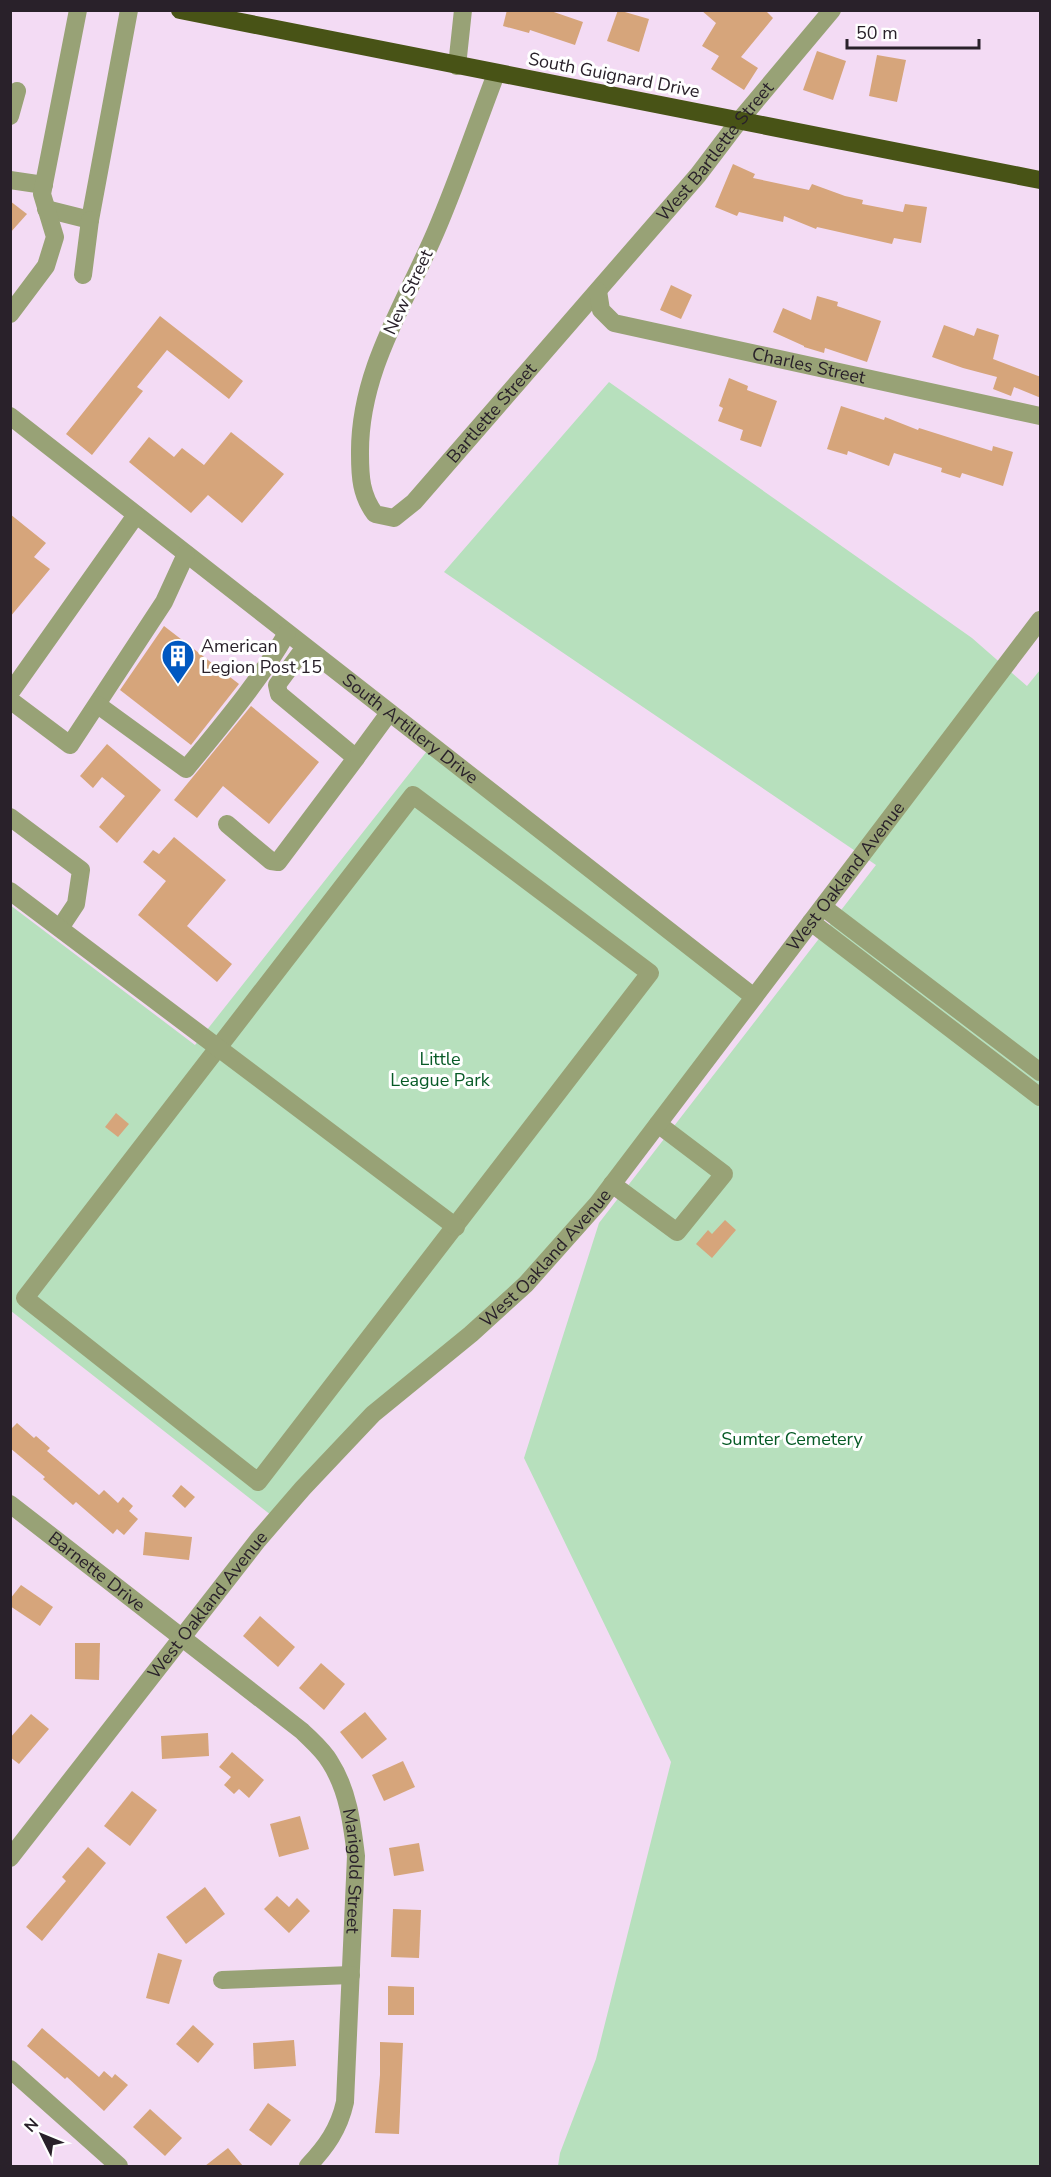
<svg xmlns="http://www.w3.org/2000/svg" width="1051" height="2177" font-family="'Nunito Sans',sans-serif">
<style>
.green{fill:#b7e0bd}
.building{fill:#d6a57b}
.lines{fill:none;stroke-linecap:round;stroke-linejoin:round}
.minor{stroke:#98a276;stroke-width:18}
.highway{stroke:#485316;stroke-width:18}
.labels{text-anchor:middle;stroke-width:6;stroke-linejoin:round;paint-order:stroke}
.street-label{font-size:18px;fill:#29212a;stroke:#fff}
.poi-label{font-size:18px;fill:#29212a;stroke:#fff;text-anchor:start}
.park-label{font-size:18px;fill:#075a26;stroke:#fff}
</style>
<rect width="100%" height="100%" fill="#f3dbf4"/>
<!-- green -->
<g class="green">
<path d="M 609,382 L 972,638 L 1027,686 L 1040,670 L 1040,2166 L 558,2166 L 560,2153 L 596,2059 L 671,1762 L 524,1458 L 599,1223 L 876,865 L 444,572 Z"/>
<path d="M 431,746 L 754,997 L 554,1254 L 398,1392 L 276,1519 L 11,1311 L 10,905 L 195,1045 Z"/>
</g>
<!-- building -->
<g class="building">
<path d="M 507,10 L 548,10 L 583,22 L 575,45 L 530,30 L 529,33 L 503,26 Z"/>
<path d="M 618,10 L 649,19 L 639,52 L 607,41 Z"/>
<path d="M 701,10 L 765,10 L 773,18 L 741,57 L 758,68 L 744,90 L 711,69 L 719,56 L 702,46 L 716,23 Z"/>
<path d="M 817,51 L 846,61 L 833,100 L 803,90 Z"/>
<path d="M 877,55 L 906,60 L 897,102 L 869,96 Z"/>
<path d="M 733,164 L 755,174 L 753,178 L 809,190 L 812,184 L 845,196 L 863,200 L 862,204 L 903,212 L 905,204 L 927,207 L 921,243 L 894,238 L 892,244 L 817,227 L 816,229 L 784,216 L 783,222 L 739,212 L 737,216 L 715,207 Z"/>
<path d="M 10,201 L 27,214 L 10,233 Z"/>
<path d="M 671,285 L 692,295 L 681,319 L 660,310 Z"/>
<path d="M 817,296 L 838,302 L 837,306 L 881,321 L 867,362 L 825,348 L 824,353 L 804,347 L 804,346 L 773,332 L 783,308 L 811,320 Z"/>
<path d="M 160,316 L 243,381 L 229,399 L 167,350 L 137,387 L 143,391 L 92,455 L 66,434 Z"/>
<path d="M 944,325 L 974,336 L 977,328 L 999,335 L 993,359 L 1041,377 L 1041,398 L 1014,387 L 1011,396 L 993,389 L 997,377 L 963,368 L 932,357 Z"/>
<path d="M 729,378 L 748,386 L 747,390 L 777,401 L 761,447 L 740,440 L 743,430 L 718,421 L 723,408 L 719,406 Z"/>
<path d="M 841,406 L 884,420 L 885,417 L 918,430 L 919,428 L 992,451 L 993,446 L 1013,452 L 1003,486 L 962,473 L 960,478 L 941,472 L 942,468 L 894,453 L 889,466 L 848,451 L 847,455 L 827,449 Z"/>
<path d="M 231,432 L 284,474 L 242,523 L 208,495 L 191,513 L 129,462 L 149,437 L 174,457 L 182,448 L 204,465 Z"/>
<path d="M 10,514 L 46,543 L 34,557 L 50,569 L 10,617 Z"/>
<path d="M 164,626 L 239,684 L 191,745 L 120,690 Z"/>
<path d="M 251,706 L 319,762 L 269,824 L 223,786 L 197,818 L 174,800 Z"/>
<path d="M 107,744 L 161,790 L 117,843 L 99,827 L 125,796 L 102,777 L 93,788 L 80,776 Z"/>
<path d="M 174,837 L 226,880 L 187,926 L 232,964 L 217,982 L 138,915 L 166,881 L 143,862 L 153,850 L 159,854 Z"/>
<path d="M 116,1113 L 129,1124 L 118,1137 L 105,1127 Z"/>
<path d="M 725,1220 L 736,1230 L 712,1258 L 696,1244 L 708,1230 L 712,1234 Z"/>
<path d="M 17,1423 L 34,1438 L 36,1436 L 50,1448 L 47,1451 L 99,1495 L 104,1490 L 118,1503 L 123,1497 L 133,1506 L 129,1511 L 138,1519 L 124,1535 L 117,1529 L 113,1534 L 76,1502 L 73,1505 L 43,1479 L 45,1477 L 10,1448 L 10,1430 Z"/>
<path d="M 181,1485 L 195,1497 L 185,1508 L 172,1496 Z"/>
<path d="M 145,1532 L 192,1537 L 189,1560 L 143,1555 Z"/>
<path d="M 21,1585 L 53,1607 L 40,1626 L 10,1606 L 10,1599 Z"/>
<path d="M 260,1616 L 295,1647 L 278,1667 L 243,1636 Z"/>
<path d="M 75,1643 L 100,1643 L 99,1680 L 75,1679 Z"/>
<path d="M 321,1663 L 345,1684 L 324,1710 L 299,1688 Z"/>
<path d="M 365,1712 L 387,1739 L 362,1759 L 340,1732 Z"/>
<path d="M 31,1714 L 49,1729 L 19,1764 L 10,1757 L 10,1738 Z"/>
<path d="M 208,1733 L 209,1756 L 162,1759 L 161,1736 Z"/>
<path d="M 232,1752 L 264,1780 L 249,1798 L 239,1789 L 234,1794 L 224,1785 L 231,1777 L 219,1767 Z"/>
<path d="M 403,1761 L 415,1787 L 384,1801 L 372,1775 Z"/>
<path d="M 132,1791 L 157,1810 L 130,1846 L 104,1826 Z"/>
<path d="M 300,1816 L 309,1849 L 279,1857 L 270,1824 Z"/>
<path d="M 419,1843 L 424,1871 L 394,1876 L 389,1848 Z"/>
<path d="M 88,1847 L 106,1863 L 42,1941 L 26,1927 L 66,1881 L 62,1877 Z"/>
<path d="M 205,1887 L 225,1914 L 186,1944 L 166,1917 Z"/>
<path d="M 277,1896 L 289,1907 L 297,1898 L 310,1911 L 289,1933 L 264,1909 Z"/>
<path d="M 393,1909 L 421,1910 L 419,1958 L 391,1957 Z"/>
<path d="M 158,1953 L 182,1960 L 169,2004 L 146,1998 Z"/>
<path d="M 388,1986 L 414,1987 L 414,2015 L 388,2015 Z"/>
<path d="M 193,2025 L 214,2044 L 198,2063 L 176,2044 Z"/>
<path d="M 42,2028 L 99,2077 L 104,2071 L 112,2078 L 115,2074 L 128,2085 L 104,2111 L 67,2077 L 65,2079 L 27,2046 Z"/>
<path d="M 294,2040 L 296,2066 L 254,2069 L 253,2043 Z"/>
<path d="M 380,2042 L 403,2043 L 399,2134 L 375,2133 L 380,2075 Z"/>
<path d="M 268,2103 L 291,2120 L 271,2146 L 249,2130 Z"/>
<path d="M 150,2109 L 182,2138 L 165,2156 L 133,2127 Z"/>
<path d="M 228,2148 L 243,2166 L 205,2166 Z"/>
</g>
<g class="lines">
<!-- minor -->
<g class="minor">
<path d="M 457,66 L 463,10"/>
<path id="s1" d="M 496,74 C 476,126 458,180 436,231 C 405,304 359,372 360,454 C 360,477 361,495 375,514 L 394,518 L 414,502 L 698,175 L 739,121 L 832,10"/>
<path d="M 10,116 L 17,91"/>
<path d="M 10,180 L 44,185"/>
<path d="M 46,209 L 90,220 L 129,10"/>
<path d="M 83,275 L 90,220"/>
<path id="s2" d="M 598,291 L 601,310 L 614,323 L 1040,416"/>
<path d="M 10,314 L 46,266 L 55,237 L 42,194 L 78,10"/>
<path id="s3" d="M 10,416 L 754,997"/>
<path d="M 305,647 L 277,685 L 279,694 L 356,758 L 389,713"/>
<path d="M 10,693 L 136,515"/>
<path d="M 10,700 L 70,745 L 164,602 L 186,554"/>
<path d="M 98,705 L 186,769 C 222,725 259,682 287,633"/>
<path d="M 413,795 L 650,973 L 258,1482 L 25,1298 Z"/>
<path d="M 10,817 L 81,870 L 76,904 L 60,928"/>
<path d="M 227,824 L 271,861 L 278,862 L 356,758"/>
<path d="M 10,891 L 456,1227"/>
<path d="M 823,907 L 1040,1072"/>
<path d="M 811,922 L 1040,1097"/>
<path d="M 612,1184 L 677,1232 L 724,1174 L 658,1124"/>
<path id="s4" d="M 10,1504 L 302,1731 C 312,1741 323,1750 330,1762 C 348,1790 352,1823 356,1856 L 345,2102 C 339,2129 326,2147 308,2166"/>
<path id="s5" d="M 10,1858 L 258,1540 L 303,1488 L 373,1414 L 471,1334 L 526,1284 L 598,1203 L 1040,620"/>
<path d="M 222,1980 L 351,1975"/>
<path d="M 10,2069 L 119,2166"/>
</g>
<!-- highway -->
<path class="highway" d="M 180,10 L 1040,180"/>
</g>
<!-- icons -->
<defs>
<g id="building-pin" transform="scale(1.725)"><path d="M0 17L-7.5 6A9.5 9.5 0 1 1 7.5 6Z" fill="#0058c1" stroke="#fff"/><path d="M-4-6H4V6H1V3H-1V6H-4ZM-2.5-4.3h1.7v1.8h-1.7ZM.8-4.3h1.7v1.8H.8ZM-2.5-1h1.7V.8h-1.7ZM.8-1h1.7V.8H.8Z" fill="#fff"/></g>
</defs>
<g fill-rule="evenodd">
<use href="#building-pin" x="178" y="656"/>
</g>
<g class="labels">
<!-- street labels -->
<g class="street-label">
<text transform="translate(614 75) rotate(11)" y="6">South Guignard Drive</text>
<text dy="6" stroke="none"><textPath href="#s1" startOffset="976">West Bartlette Street</textPath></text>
<text transform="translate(408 292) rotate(-65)" y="6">New Street</text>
<text dy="6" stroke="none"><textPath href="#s2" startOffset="237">Charles Street</textPath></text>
<text dy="6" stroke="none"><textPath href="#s1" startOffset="632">Bartlette Street</textPath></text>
<text dy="6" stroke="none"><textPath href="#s3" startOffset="508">South Artillery Drive</textPath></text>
<text dy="6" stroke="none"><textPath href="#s5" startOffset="1293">West Oakland Avenue</textPath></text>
<text dy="6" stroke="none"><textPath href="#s5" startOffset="807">West Oakland Avenue</textPath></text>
<text dy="6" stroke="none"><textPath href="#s4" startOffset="110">Barnette Drive</textPath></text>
<text dy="6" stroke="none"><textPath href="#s5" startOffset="321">West Oakland Avenue</textPath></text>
<text dy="6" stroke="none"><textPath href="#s4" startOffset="525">Marigold Street</textPath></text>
</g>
<!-- poi labels -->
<g class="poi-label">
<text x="201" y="652">American<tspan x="201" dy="21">Legion Post 15</tspan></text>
</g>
<!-- park labels -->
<g class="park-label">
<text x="440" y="1065">Little<tspan x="440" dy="21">League Park</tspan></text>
<text x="792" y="1445">Sumter Cemetery</text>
</g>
</g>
<!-- border -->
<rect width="1051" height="2177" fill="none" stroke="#29212a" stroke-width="24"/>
<!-- north arrow -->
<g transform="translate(42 2135) rotate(313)" stroke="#ffffff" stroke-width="4.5" paint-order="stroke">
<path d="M0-4.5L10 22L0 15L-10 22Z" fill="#29212a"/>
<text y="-9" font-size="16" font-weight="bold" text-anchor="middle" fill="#29212a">N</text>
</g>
<!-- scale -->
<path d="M847 39v9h132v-9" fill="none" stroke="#29212a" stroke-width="3"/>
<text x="856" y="39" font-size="18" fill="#29212a" stroke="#ffffff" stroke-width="4.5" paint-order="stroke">50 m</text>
</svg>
